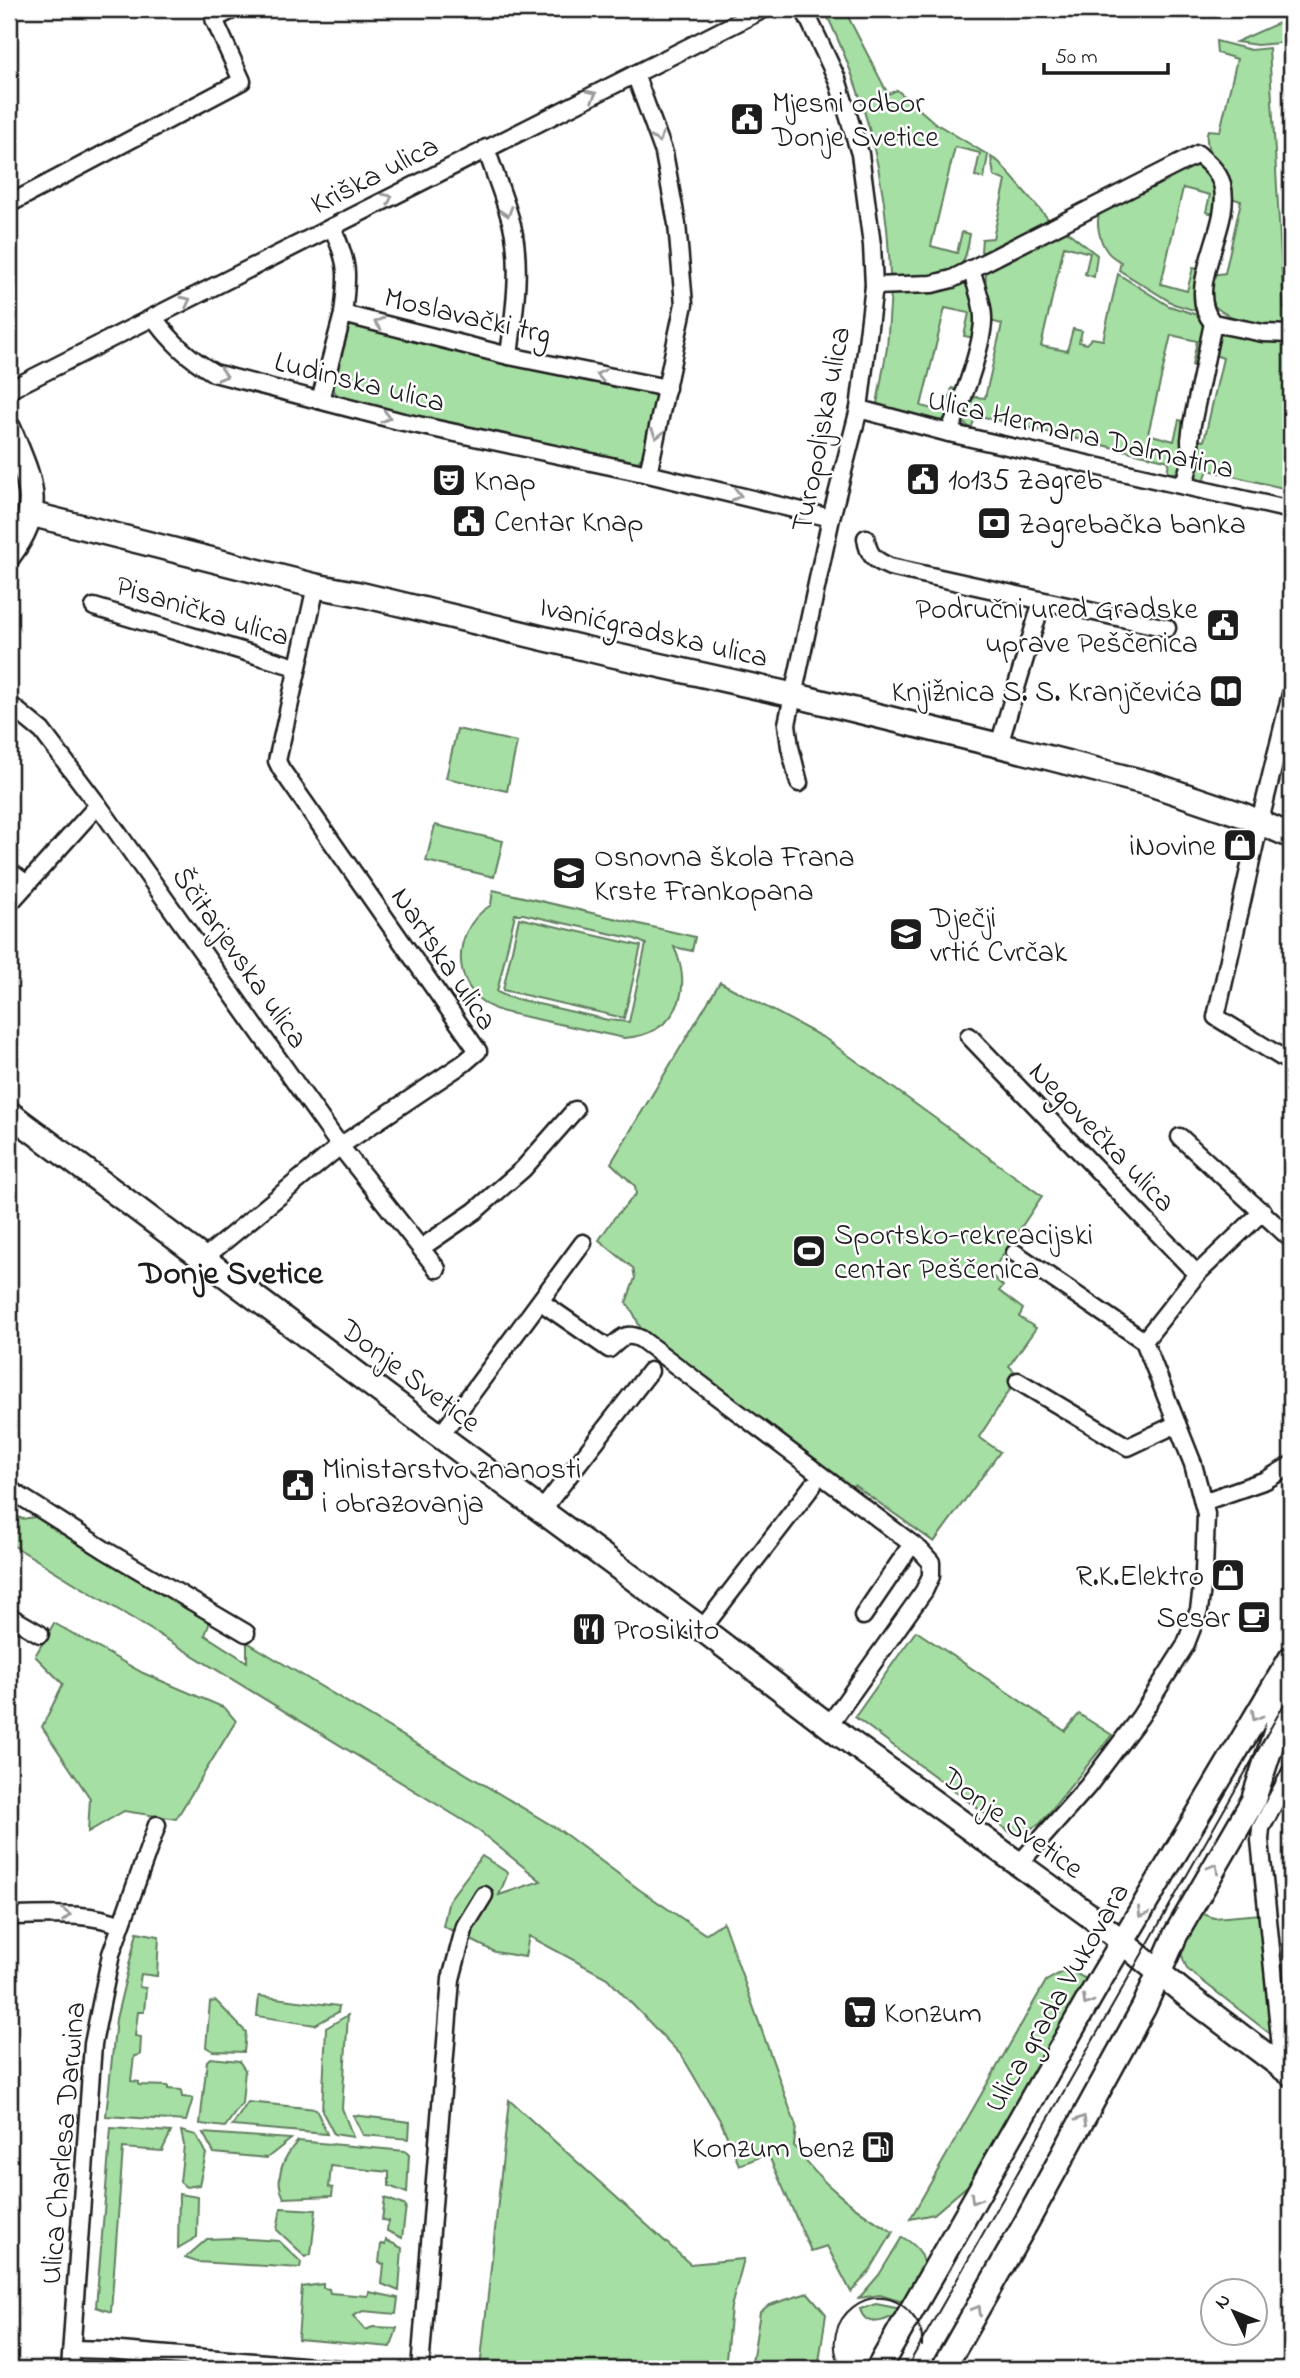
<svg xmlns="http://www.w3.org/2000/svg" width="1300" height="2378" font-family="'Indie Flower',sans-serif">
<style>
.green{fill:#a6dfa3;stroke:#617e60;stroke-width:2;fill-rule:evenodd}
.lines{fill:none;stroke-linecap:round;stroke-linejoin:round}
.street-casing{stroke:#1c1c1c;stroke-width:21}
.secondary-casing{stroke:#1c1c1c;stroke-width:28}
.street{stroke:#fff;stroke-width:16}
.secondary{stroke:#fff;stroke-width:23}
.tram{stroke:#1c1c1c;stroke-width:2}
.oneway{stroke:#999}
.labels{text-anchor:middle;stroke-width:5;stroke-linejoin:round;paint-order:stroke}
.poi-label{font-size:30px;fill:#1c1c1c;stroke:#fff;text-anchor:start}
.street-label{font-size:30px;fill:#1c1c1c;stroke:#fff}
.quarter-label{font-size:33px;font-weight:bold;fill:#1c1c1c;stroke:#fff}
</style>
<rect width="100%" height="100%" fill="#fff"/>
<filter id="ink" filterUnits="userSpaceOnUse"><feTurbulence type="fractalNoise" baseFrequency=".0143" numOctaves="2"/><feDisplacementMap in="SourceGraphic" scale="14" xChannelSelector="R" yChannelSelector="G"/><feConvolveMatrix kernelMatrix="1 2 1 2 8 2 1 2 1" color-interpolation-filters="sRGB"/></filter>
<g filter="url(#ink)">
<!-- green -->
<g class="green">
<path d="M 824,9 L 844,9 L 888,94 L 897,90 L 935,123 L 988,155 L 984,178 L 975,176 L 980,153 L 955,147 L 931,246 L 957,253 L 962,232 L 970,234 C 968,244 967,258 960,266 C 948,280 907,279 890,275 C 887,178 866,96 824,9 Z"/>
<path d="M 1286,9 L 1291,17 L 1291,42 L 1257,45 L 1236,42 L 1290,18 Z"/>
<path d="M 1216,41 L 1251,50 L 1269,48 L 1284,309 L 1291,308 L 1291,326 C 1266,325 1227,323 1210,301 L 1212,275 L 1225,273 L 1241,201 L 1231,198 C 1224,182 1201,145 1208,130 L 1220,131 L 1237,59 L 1217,53 Z"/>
<path d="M 991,157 L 999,162 L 1050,221 L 985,254 L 981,251 L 982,239 L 993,238 L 1006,181 L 994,176 Z"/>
<path d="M 1193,166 L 1202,167 L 1218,187 L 1214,214 L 1206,212 L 1210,195 L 1183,188 L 1161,284 L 1187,291 L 1193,268 L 1202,269 L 1200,312 L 1174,304 L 1119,270 L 1121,262 C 1116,259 1110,256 1107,251 C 1100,242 1095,222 1100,212 Z"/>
<path d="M 1064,229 L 1097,255 L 1094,277 L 1085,274 L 1090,253 L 1064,246 L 1041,346 L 1067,351 L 1073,329 L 1082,331 L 1079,342 L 1086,344 L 1092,338 L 1103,340 L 1118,274 L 1169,306 L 1204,317 L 1206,322 L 1200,367 L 1192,366 L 1197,341 L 1171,335 L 1148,434 L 1174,441 L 1179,420 L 1187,422 C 1187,439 1191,475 1167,474 L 1169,461 L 1061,435 L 1063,424 L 1059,424 L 1058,435 L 976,415 L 971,429 L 963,422 L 961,417 L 968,401 L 976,397 L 985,398 L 1002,324 L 990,321 L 985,301 L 986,270 Z"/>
<path d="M 960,282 L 969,284 L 977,307 L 975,338 L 964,336 L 969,313 L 945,308 L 921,406 L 946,412 L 952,388 L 962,391 L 948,417 L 940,421 L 880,406 L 877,404 L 887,348 L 891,291 Z"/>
<path d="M 350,322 L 650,391 L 656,397 L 656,403 L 643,456 L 638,462 L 353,406 L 350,400 L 338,396 L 333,389 Z"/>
<path d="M 1223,331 L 1291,340 L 1291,490 L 1208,470 L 1203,483 C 1189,475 1193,454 1192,439 L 1204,441 L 1223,358 L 1212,354 L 1217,335 Z"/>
<path d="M 457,729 L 517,742 L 507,791 L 446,778 Z"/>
<path d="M 435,825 L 503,841 L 494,877 L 426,861 Z"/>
<path d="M 493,890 L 695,937 L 692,951 L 674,947 C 695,992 675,1035 624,1038 L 504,1012 C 451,998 447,932 491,905 ZM 515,914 L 523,914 L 635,939 L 646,944 L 629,1022 L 608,1020 L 508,997 L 497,992 Z"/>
<path d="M 519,918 L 641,946 L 624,1018 L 503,990 Z"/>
<path d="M 720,982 L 826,1039 L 1042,1196 L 990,1274 L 1003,1286 L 999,1291 L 1023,1309 L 1019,1317 L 1036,1328 L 1009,1366 L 1019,1376 L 979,1437 L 1000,1452 L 934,1542 L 854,1485 L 849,1489 L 643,1332 C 636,1322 635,1311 626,1303 L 635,1278 L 633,1268 L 599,1240 L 614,1218 L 636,1194 L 635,1186 L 611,1163 Z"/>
<path d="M 9,1512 L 22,1519 L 41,1516 L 210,1622 L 205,1635 L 247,1662 L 247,1642 L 561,1831 L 640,1890 L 705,1934 L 723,1922 L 796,2126 L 794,2146 C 821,2184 854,2209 893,2232 L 869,2272 L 851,2292 L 827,2246 L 811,2251 L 768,2154 L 739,2165 L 721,2122 L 682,2056 L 607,1978 L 529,1936 L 525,1957 L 495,1952 L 443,1926 L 449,1900 L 482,1856 L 508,1873 L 499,1895 L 541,1881 L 474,1827 L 9,1543 Z"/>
<path d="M 54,1623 L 143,1673 L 225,1708 L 236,1721 L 176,1819 L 124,1811 L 88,1832 L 90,1798 L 42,1727 L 63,1684 L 35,1656 Z"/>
<path d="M 916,1631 L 1065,1731 L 1079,1714 L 1112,1735 L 1040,1824 L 1015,1836 L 855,1717 Z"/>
<path d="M 1198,1912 L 1214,1918 L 1261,1914 L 1273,2036 L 1187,1969 L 1181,1953 Z"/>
<path d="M 137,1932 L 159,1936 L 157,1976 L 141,1974 L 139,1987 L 146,1988 L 144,2012 L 138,2012 L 135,2036 L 141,2037 L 140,2055 L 134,2056 L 131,2081 L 139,2082 L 139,2085 L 168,2086 L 168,2089 L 181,2090 L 182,2097 L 193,2098 L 186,2121 L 106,2116 L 116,2019 Z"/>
<path d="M 1062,1972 L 1073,1972 L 1088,1980 L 974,2180 L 934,2214 L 910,2219 L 1046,1981 Z"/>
<path d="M 259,1996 L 339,2006 L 338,2012 L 315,2025 L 257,2016 Z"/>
<path d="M 216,2001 L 246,2032 L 244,2052 L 213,2051 L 206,2047 L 210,2002 Z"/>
<path d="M 348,2015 L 342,2108 L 353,2137 L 334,2134 L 322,2111 L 326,2028 Z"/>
<path d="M 210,2058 L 239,2061 L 245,2070 L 242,2103 L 225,2127 L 200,2124 L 207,2061 Z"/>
<path d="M 509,2100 L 690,2264 L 744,2259 L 731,2307 L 725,2369 L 480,2369 Z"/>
<path d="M 248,2102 L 316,2109 L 327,2134 L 232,2126 Z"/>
<path d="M 353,2115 L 410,2122 L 409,2139 L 363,2135 Z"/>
<path d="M 111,2128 L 171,2132 L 162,2151 L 123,2148 L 111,2312 L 96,2307 Z"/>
<path d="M 181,2131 L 196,2135 L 206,2154 L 199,2185 L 186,2187 L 180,2182 L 184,2145 Z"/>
<path d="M 203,2133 L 291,2139 L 267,2158 L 214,2153 Z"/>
<path d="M 298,2141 L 405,2151 L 409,2155 L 407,2193 L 389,2186 L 389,2172 L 331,2166 L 329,2187 L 333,2188 L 332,2196 L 284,2198 C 273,2178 284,2156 298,2141 Z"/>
<path d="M 179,2194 L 198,2197 L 197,2237 L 178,2248 Z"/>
<path d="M 385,2198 L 406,2206 L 402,2238 L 387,2231 L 388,2221 L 382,2220 Z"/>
<path d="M 281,2208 L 316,2210 L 311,2254 L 306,2257 L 277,2230 Z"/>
<path d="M 902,2237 C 938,2257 920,2274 906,2303 L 880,2295 L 859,2298 L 879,2275 Z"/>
<path d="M 233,2238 L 279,2241 L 301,2262 L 300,2268 L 197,2262 L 185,2258 L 207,2239 Z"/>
<path d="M 386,2240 L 402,2248 L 399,2291 L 382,2284 L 384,2264 L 379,2263 L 381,2244 L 385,2245 Z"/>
<path d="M 323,2284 L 323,2288 L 329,2289 L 330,2293 L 368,2296 L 369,2292 L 398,2298 L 396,2314 L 363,2311 L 353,2316 L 365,2330 L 373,2327 L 397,2328 L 391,2347 L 298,2339 L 302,2287 Z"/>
<path d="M 808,2293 L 826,2314 L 818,2369 L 751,2369 L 760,2312 L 769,2305 Z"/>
<path d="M 876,2304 L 901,2309 C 890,2321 866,2330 860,2309 Z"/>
</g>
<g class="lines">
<!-- street casing -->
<g class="street-casing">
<g id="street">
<path d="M 635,74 L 664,153 L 677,224 L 684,304 L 648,474"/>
<path d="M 486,148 C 494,173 505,199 512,225 C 522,267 514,313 509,356"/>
<path d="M 9,204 L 242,81 L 214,19 L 234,9"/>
<path d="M 332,227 C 349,264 348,274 343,314"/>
<path d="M 874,286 L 932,284 L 952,279 L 1198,154 C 1208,163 1218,171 1222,184 C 1234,225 1182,288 1213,323 L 1263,333 L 1291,334"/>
<path d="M 153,317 C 172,342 187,357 214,373 L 399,421 L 648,474 L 831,518"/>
<path d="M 9,390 L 764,9"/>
<path d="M 320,400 L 343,314 L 509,356 L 667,388"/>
<path d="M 859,409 L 949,433 L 1291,510"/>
<path d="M 949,433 C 961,403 980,355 983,323 C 984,305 976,286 971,269"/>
<path d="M 1184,484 L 1191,459 L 1190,440 L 1192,424 L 1213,323"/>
<path d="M 866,538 C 868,555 874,560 890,567 L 1167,628"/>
<path d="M 94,607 L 296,667"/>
<path d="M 1291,694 L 1260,821 L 1216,1017 L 1291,1063"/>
<path d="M 9,704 L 42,731 L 98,805 L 340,1146 L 437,1269"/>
<path d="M 999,745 L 1042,601"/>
<path d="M 799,783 L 790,747 L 787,724 L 831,518 L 859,409 L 874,286 L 872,245 L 860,154 L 837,79 L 804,9"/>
<path d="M 9,871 L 27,884"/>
<path d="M 9,904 L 98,805"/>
<path d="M 969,1036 L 1197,1274"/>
<path d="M 1180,1137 L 1291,1239"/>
<path d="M 421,1248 L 475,1211 L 523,1169 L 575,1110"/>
<path d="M 1015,1253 L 1144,1341 L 1193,1464 L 1206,1514 L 1204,1573 L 1199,1610 L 1185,1646 L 1140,1717 L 1088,1786 L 1018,1865"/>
<path d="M 204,1258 L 340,1146 L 464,1063 L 478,1051 L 281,769 L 277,761 L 316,586"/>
<path d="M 541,1302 L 609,1349 C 621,1339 625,1331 641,1339 L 920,1550 L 931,1562 L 931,1576 L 924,1591 L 829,1725"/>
<path d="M 1144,1341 L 1197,1274 L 1263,1211"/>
<path d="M 1018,1381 L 1128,1447 L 1177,1424"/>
<path d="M 440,1436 L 583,1243"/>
<path d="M 9,1489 L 105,1550 L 246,1633"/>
<path d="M 1203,1502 L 1266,1480 L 1291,1465"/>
<path d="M 542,1510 L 650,1371"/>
<path d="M 9,1616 L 40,1634"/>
<path d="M 863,1616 L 912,1544"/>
<path d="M 702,1629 L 813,1485"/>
<path d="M 9,1916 C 47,1916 86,1911 121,1925"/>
<path d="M 1283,2068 L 1260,1840 L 1261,1828 L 1291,1772"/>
<path d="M 72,2349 L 108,2350 L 339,2369"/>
<path d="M 70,2369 L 93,2044 L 111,1954 L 157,1825"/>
<path d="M 420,2369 L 451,1979 L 465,1926 L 484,1895"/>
</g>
</g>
<!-- secondary casing -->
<g class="secondary-casing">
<g id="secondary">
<path d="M 9,429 C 30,481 46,506 9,555"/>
<path d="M 31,514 L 316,586 L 359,594 L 604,653 L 793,695 L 1030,753 L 1151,784 L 1243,815 L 1291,836"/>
<path d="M 9,1113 L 440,1436 L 702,1629 L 845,1738 L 1093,1918 L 1184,1993 L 1291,2074"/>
<path d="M 878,2369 L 1101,1978 L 1291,1658"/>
<path d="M 943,2369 L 1026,2223 L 1144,2007 L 1176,1934 L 1253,1801 L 1276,1731 L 1291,1675"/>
</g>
</g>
<!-- street -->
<use href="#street" class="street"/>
<!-- secondary -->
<use href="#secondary" class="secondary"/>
<!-- tram -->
<g class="tram">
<path d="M 842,2369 C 813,2320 877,2271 912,2315 C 920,2324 923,2334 922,2346"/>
<path d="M 906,2369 L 1291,1692"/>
</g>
</g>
<!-- one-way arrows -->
<defs><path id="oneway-chevron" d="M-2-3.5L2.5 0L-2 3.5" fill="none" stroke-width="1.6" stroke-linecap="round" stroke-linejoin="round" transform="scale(1.75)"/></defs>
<g class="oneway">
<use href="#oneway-chevron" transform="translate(592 95) rotate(-26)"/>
<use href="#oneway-chevron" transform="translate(658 138) rotate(70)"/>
<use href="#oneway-chevron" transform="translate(388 198) rotate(-27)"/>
<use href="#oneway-chevron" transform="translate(507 212) rotate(72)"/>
<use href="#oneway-chevron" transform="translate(186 301) rotate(-27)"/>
<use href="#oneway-chevron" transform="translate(379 323) rotate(-166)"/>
<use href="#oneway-chevron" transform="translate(223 375) rotate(16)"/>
<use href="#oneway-chevron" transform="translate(601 375) rotate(-168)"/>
<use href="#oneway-chevron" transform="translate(386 417) rotate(15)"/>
<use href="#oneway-chevron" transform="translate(657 434) rotate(103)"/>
<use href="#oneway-chevron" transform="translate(737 495) rotate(14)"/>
<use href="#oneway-chevron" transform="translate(1256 1716) rotate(120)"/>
<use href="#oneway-chevron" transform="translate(1214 1868) rotate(-60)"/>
<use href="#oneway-chevron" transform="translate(1142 1913) rotate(121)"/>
<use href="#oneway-chevron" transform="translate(66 1915) rotate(-1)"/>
<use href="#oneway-chevron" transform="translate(1087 2001) rotate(120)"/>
<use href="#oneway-chevron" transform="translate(1082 2120) rotate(-61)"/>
<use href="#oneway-chevron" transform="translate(975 2199) rotate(120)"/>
<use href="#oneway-chevron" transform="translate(977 2310) rotate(-60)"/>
</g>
</g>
<!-- icons -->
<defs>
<g id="civic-square" transform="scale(1.75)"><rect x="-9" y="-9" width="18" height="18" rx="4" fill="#1c1c1c" stroke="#fff"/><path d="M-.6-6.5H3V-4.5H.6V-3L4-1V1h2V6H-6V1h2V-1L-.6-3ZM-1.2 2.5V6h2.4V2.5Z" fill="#fff"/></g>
<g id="theatre-square" transform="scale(1.75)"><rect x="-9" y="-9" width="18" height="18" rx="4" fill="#1c1c1c" stroke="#fff"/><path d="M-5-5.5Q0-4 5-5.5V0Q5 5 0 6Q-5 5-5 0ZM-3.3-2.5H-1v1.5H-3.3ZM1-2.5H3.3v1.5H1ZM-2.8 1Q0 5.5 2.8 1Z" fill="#fff"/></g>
<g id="bank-square" transform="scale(1.75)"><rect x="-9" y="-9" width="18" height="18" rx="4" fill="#1c1c1c" stroke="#fff"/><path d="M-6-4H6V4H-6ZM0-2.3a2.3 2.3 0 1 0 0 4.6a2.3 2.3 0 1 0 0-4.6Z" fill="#fff"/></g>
<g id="library-square" transform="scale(1.75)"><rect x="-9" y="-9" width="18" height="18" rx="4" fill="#1c1c1c" stroke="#fff"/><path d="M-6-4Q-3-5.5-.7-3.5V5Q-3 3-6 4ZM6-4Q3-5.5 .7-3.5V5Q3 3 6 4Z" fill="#fff"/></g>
<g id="shop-square" transform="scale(1.75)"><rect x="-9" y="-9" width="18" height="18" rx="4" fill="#1c1c1c" stroke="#fff"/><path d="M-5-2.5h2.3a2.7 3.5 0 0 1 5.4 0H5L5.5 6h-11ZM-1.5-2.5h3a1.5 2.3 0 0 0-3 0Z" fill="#fff"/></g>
<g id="school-square" transform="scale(1.75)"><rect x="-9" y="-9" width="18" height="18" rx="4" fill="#1c1c1c" stroke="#fff"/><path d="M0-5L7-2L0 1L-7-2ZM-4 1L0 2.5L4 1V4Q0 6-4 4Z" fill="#fff"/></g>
<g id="stadium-square" transform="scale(1.75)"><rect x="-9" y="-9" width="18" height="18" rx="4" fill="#1c1c1c" stroke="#fff"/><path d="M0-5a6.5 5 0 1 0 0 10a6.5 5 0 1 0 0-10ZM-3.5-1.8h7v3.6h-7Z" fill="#fff"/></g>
<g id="cafe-square" transform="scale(1.75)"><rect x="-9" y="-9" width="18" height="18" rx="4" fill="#1c1c1c" stroke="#fff"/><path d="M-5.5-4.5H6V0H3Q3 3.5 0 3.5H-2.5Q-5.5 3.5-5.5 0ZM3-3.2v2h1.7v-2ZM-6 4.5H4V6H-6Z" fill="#fff"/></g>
<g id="restaurant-square" transform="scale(1.75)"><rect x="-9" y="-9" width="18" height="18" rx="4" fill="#1c1c1c" stroke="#fff"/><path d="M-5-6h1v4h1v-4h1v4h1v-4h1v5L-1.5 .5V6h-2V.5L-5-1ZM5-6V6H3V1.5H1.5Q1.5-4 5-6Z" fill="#fff"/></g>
<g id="supermarket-square" transform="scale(1.75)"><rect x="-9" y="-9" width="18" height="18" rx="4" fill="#1c1c1c" stroke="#fff"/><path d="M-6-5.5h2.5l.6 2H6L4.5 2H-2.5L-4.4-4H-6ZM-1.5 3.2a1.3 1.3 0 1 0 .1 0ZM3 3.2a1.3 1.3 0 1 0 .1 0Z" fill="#fff"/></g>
<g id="fuel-square" transform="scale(1.75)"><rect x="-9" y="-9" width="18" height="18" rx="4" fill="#1c1c1c" stroke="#fff"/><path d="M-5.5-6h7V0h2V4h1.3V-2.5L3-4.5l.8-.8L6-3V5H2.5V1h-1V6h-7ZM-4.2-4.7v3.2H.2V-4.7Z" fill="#fff"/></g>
</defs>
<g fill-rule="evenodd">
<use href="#civic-square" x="747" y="119"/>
<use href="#civic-square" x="923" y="479"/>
<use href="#theatre-square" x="449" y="480"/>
<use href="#civic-square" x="469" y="521"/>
<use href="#bank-square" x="994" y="523"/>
<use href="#civic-square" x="1223" y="625"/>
<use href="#library-square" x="1226" y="691"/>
<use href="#shop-square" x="1240" y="845"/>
<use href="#school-square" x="569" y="873"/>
<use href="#school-square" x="906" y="934"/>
<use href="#stadium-square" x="809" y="1251"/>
<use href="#civic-square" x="298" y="1485"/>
<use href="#shop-square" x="1228" y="1575"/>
<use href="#cafe-square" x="1254" y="1617"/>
<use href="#restaurant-square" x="589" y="1629"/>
<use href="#supermarket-square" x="860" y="2012"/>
<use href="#fuel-square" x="878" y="2147"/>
</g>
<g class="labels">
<!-- poi labels -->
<g class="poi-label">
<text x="772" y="112">Mjesni odbor<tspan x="772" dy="34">Donje Svetice</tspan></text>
<text x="948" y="489">10135 Zagreb</text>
<text x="474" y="490">Knap</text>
<text x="494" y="531">Centar Knap</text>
<text x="1018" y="533">Zagrebačka banka</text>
<text x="1198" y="618" text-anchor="end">Područni ured Gradske<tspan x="1198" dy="34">uprave Peščenica</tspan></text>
<text x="1202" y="701" text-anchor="end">Knjižnica S. S. Kranjčevića</text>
<text x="1216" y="855" text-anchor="end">iNovine</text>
<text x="594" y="866">Osnovna škola Frana<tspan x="594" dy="34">Krste Frankopana</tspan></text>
<text x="930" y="927">Dječji<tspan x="930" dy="34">vrtić Cvrčak</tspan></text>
<text x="834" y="1244">Sportsko-rekreacijski<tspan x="834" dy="34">centar Peščenica</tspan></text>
<text x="322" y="1478">Ministarstvo znanosti<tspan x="322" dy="34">i obrazovanja</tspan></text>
<text x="1204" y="1585" text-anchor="end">R.K.Elektro</text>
<text x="1230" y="1627" text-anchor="end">Sesar</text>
<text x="614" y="1639">Prosikito</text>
<text x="884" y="2022">Konzum</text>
<text x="854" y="2157" text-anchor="end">Konzum benz</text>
</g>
<!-- street labels -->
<g class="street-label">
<text transform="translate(374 174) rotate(-27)" y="10">Kriška ulica</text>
<text transform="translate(468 315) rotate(13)" y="10">Moslavački trg</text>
<text transform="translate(360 381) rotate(14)" y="10">Ludinska ulica</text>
<text transform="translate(820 429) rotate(-79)" y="10">Turopoljska ulica</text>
<text transform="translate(1081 433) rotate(13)" y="10">Ulica Hermana Dalmatina</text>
<text transform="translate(203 610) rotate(17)" y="10">Pisanička ulica</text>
<text transform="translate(654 631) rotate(13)" y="10">Ivanićgradska ulica</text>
<text transform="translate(241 957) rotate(55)" y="10">Ščitarjevska ulica</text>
<text transform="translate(445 958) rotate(56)" y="10">Nartska ulica</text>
<text transform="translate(1103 1136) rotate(46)" y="10">Negovečka ulica</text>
<text transform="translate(411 1375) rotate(37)" y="10">Donje Svetice</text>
<text transform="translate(1013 1822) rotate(36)" y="10">Donje Svetice</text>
<text transform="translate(1056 1997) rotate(-60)" y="10">Ulica grada Vukovara</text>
<text transform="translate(62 2143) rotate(-85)" y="10">Ulica Charlesa Darwina</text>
</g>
<!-- quarter labels -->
<g class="quarter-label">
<text x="231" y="1283">Donje Svetice</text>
</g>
</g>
<!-- margin -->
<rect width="1300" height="2378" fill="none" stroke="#fff" stroke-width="35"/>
<rect x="18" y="18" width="1265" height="2343" fill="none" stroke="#1c1c1c" stroke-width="2.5" filter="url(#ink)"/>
<!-- north arrow -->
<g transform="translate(1234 2312) rotate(313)"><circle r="33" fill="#ffffff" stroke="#a4a4a4" stroke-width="2"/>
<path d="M0-5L12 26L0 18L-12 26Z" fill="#1c1c1c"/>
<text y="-10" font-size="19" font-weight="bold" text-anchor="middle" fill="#1c1c1c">N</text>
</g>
<!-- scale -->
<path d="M1044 63v10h124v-10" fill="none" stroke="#1c1c1c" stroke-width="3.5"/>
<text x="1055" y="63" font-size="21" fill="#1c1c1c" stroke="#ffffff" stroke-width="5" paint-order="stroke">50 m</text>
</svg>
